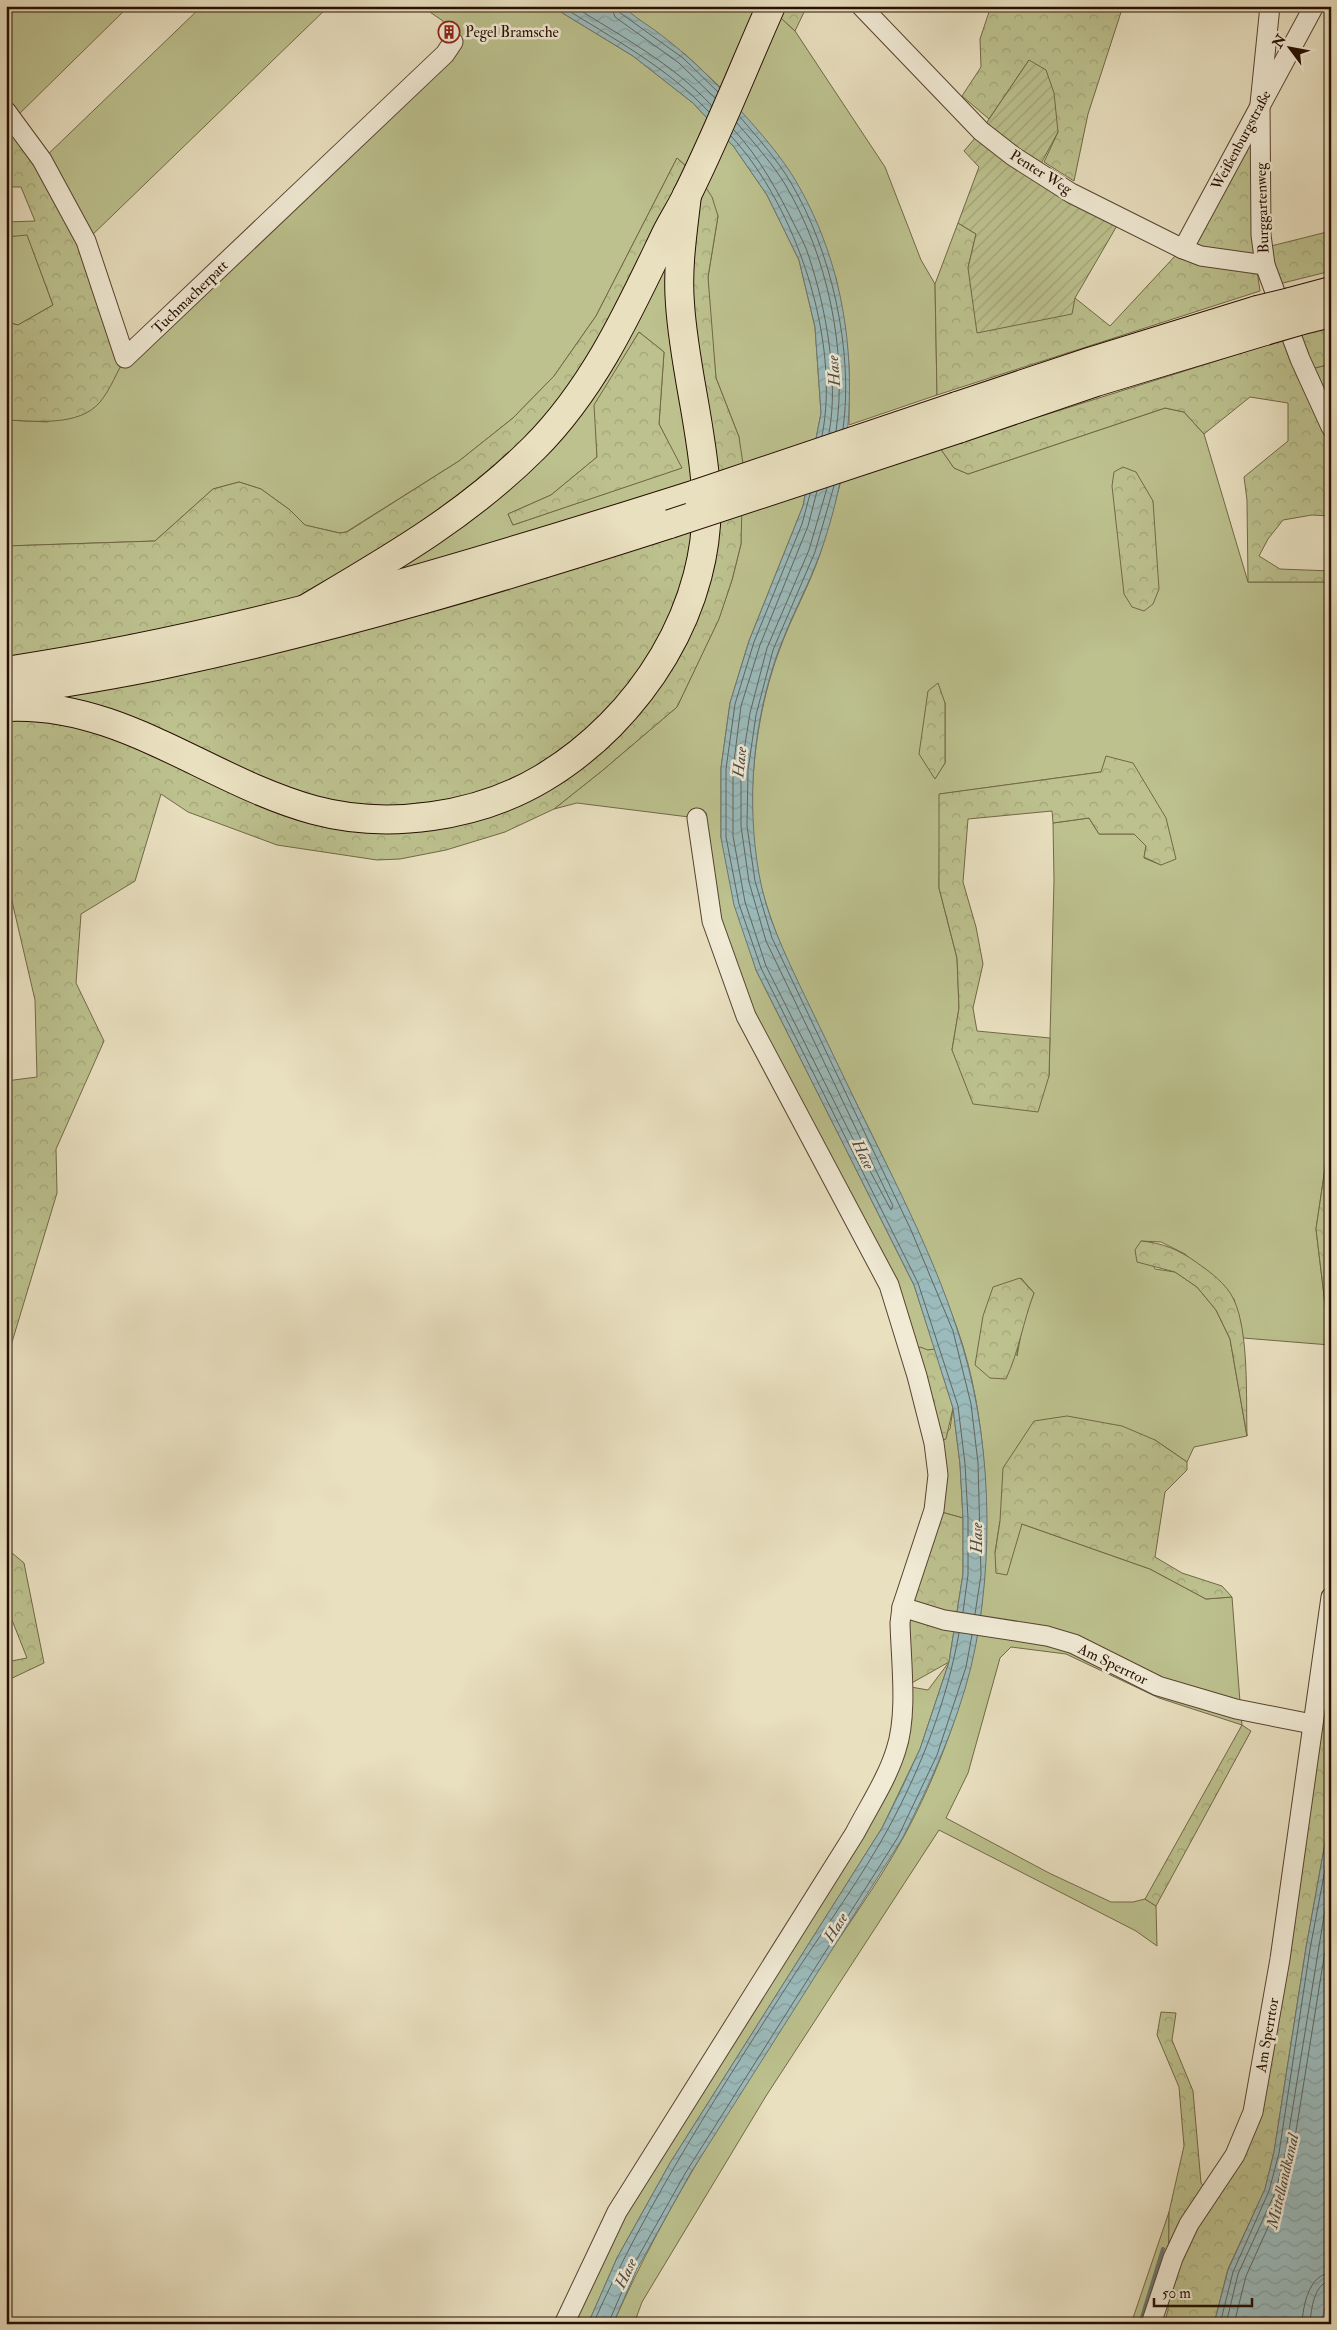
<svg xmlns="http://www.w3.org/2000/svg" width="1337" height="2330" font-family="'IM FELL Double Pica',serif">
<style>
.grass{fill:#bcc18e;stroke:#726847;fill-rule:evenodd}
.forest{fill:url(#forest-crowns);stroke:#726847}
.garden{fill:url(#garden-furrows);stroke:#726847}
.water{fill:url(#water-waves);stroke:#6d7671}
.lines{fill:none;stroke-linecap:round;stroke-linejoin:round}
.shore{stroke:#61655e;stroke-width:1}
.stream{stroke:#6d7671;stroke-width:4}
.minor-casing{stroke:#584330;stroke-width:21}
.highway-casing{stroke:#270f00;stroke-width:30}
.minor{stroke:#f1ebd6;stroke-width:19}
.highway{stroke:#e9e0c0;stroke-width:28}
.highway-bridge-casing{stroke:#270f00;stroke-width:30;stroke-linecap:butt}
.highway-bridge{stroke:#e9e0c0;stroke-width:28}
.labels{text-anchor:middle;stroke-width:5;stroke-linejoin:round;paint-order:stroke}
.poi-label{font-size:15px;fill:#270f00;stroke:#f1ebd6;text-anchor:start}
.street-label{font-size:15px;fill:#270f00;stroke:#f1ebd6}
.water-label{font-size:16px;font-style:italic;fill:#504b42;stroke:#f1ebd6}
</style>
<defs>
<pattern id="forest-crowns" width="20" height="18" patternUnits="userSpaceOnUse" patternTransform="scale(1.25)"><rect width="20" height="18" fill="#bcc18e"/><path d="M2 6a3 3 0 1 1 6 0M12 15a3 3 0 1 1 6 0" fill="none" stroke="#a2a579"/></pattern>
<pattern id="garden-furrows" width="10" height="10" patternUnits="userSpaceOnUse" patternTransform="scale(1.25)"><rect width="10" height="10" fill="#bcc18e"/><path d="M-1 1l2-2M0 10L10 0M9 11l2-2" fill="none" stroke="#a2a579"/></pattern>
<pattern id="water-waves" width="16" height="10" patternUnits="userSpaceOnUse" patternTransform="scale(1.25)"><rect width="16" height="10" fill="#9bbbbc"/><path d="M0 5q4-4 8 0t8 0" fill="none" stroke="#86a0a0"/></pattern>
</defs>
<rect width="100%" height="100%" fill="#e9e0c0"/>
<filter id="stains"><feTurbulence type="fractalNoise" baseFrequency=".004" numOctaves="4"/><feColorMatrix values="0 0 0 0 .2 0 0 0 0 .09 0 0 0 0 .02 0 0 0 .5 -.17"/></filter>
<radialGradient id="worn" r=".72"><stop offset=".6" stop-color="#630" stop-opacity="0"/><stop offset="1" stop-color="#630" stop-opacity=".3"/></radialGradient>
<!-- grass -->
<g class="grass">
<path d="M 6,6 L 129,6 L 14,119 L 6,111 Z"/>
<path d="M 202,6 L 329,6 L 86,241 L 42,160 Z"/>
<path d="M 421,6 L 551,6 L 633,56 L 693,103 L 734,147 L 767,195 L 799,260 L 815,327 L 821,413 L 803,506 L 749,641 L 730,703 L 721,768 L 721,837 L 756,970 L 914,1285 L 935,1349 L 910,1354 L 889,1285 L 746,1016 L 712,921 L 697,818 L 577,803 L 554,809 L 603,770 L 677,707 L 719,618 L 732,580 L 741,544 L 739,437 L 716,378 L 709,309 L 708,277 L 718,216 L 701,180 L 677,158 L 596,316 L 554,376 L 513,418 L 459,461 L 346,532 L 340,533 L 304,525 L 290,510 L 261,489 L 239,482 L 213,489 L 155,541 L 6,546 L 6,420 L 48,422 L 125,358 L 444,44 L 440,35 L 444,27 L 443,21 Z"/>
<path d="M 619,6 L 768,6 L 795,31 L 885,167 L 921,260 L 935,284 L 937,395 L 849,425 L 849,367 L 845,326 L 836,278 L 720,87 L 686,55 Z"/>
<path d="M 27,234 L 53,305 L 18,325 L 6,322 L 6,237 Z"/>
<path d="M 663,238 L 706,493 L 382,590 L 411,547 L 445,524 ZM 639,332 L 664,352 L 659,424 L 681,468 L 513,525 L 508,514 L 551,495 L 597,457 L 595,405 Z"/>
<path d="M 1331,364 L 1331,414 L 1311,369 Z"/>
<path d="M 1165,408 L 1184,412 L 1204,434 L 1248,582 L 1331,582 L 1331,1128 L 1316,1229 L 1330,1345 L 1243,1338 L 1234,1299 L 1185,1254 L 1161,1242 L 1141,1241 L 1155,1269 L 1175,1272 L 1197,1287 L 1216,1310 L 1230,1339 L 1247,1436 L 1194,1447 L 1187,1462 L 1155,1440 L 1000,1521 L 995,1553 L 1022,1524 L 1150,1569 L 1206,1599 L 1232,1597 L 1240,1702 L 1162,1679 L 1060,1630 L 980,1619 C 992,1529 988,1414 957,1328 C 923,1233 876,1144 832,1054 C 797,980 754,906 752,822 C 751,765 759,705 779,651 C 791,617 810,585 821,551 C 828,528 834,504 841,481 L 940,448 L 954,468 L 968,474 ZM 945,703 L 945,763 L 935,778 ZM 1101,772 L 1161,865 L 1144,858 L 1146,846 L 1134,834 L 1099,834 L 1089,818 L 1053,823 L 1054,880 L 1049,1076 L 952,1050 L 959,1008 L 957,958 L 939,888 L 940,794 ZM 1021,1278 L 1034,1293 L 1024,1318 L 1017,1356 Z"/>
<path d="M 953,1408 L 960,1464 L 963,1518 L 934,1510 L 934,1443 L 950,1429 Z"/>
<path d="M 978,1631 L 1014,1632 L 1241,1714 L 1242,1725 L 1159,1698 L 1066,1654 L 1011,1647 L 1000,1658 L 968,1773 L 946,1818 L 1049,1873 L 1111,1902 L 1133,1902 L 1145,1899 L 1156,1906 L 1157,1946 L 1136,1931 L 939,1830 L 766,2096 L 642,2302 L 634,2324 L 613,2324 C 667,2201 743,2088 815,1975 C 844,1930 877,1885 903,1838 C 938,1774 964,1703 978,1631 Z"/>
<path d="M 949,1662 L 920,1749 L 882,1828 L 670,2163 L 617,2258 L 588,2324 L 570,2324 L 660,2148 L 863,1826 L 911,1687 L 928,1690 Z"/>
<path d="M 1169,2212 L 1169,2258 L 1145,2324 L 1131,2324 Z"/>
</g>
<!-- forest -->
<g class="forest">
<path d="M 768,6 L 807,6 L 795,31 Z"/>
<path d="M 991,6 L 1123,6 L 1088,114 L 1074,181 L 1044,162 L 1058,132 L 1029,60 L 989,119 L 962,96 L 981,67 L 980,39 Z"/>
<path d="M 1260,104 L 1254,249 L 1260,291 L 937,395 L 935,284 L 958,223 L 976,234 L 968,268 L 1075,298 L 1110,326 L 1176,255 Z"/>
<path d="M 6,111 L 42,160 L 125,358 C 117,372 110,390 100,402 C 79,427 35,421 6,420 L 6,322 L 18,325 L 53,305 L 27,235 L 6,237 L 6,222 L 35,221 L 21,187 L 6,187 Z"/>
<path d="M 677,158 L 701,180 L 712,197 L 718,216 L 708,277 L 716,378 L 739,437 L 743,464 L 741,544 L 732,580 L 719,619 L 677,707 L 603,770 L 554,809 L 505,832 L 446,850 L 400,859 L 377,860 L 277,845 L 188,812 L 161,794 L 135,881 L 81,914 L 76,983 L 104,1041 L 56,1149 L 57,1193 L 6,1362 L 6,1081 L 37,1077 L 35,1000 L 8,884 L 6,884 L 6,692 L 706,513 L 687,196 L 536,446 L 302,611 L 6,671 L 6,546 L 155,541 L 213,489 L 239,482 L 261,489 L 290,510 L 305,525 L 339,533 L 347,532 L 459,461 L 513,418 L 554,376 L 596,316 Z"/>
<path d="M 1331,231 L 1331,271 L 1279,284 L 1267,247 Z"/>
<path d="M 1331,326 L 1331,364 L 1311,369 L 1298,335 Z"/>
<path d="M 639,332 L 664,352 L 659,424 L 682,468 L 513,525 L 508,514 L 551,495 L 597,457 L 594,405 Z"/>
<path d="M 1283,340 L 1331,449 L 1331,516 L 1312,515 L 1283,520 L 1268,539 L 1259,556 L 1280,569 L 1331,571 L 1331,582 L 1248,582 L 1247,500 L 1244,477 L 1288,441 L 1288,403 L 1250,397 L 1204,434 L 1184,412 L 1165,408 L 968,474 L 954,468 L 940,448 Z"/>
<path d="M 1123,467 L 1136,472 L 1153,501 L 1159,589 L 1153,604 L 1144,611 L 1132,607 L 1124,594 L 1112,486 L 1114,472 Z"/>
<path d="M 938,683 L 945,703 L 945,763 L 935,779 L 919,754 L 928,691 Z"/>
<path d="M 1106,756 L 1133,763 L 1166,818 L 1176,859 L 1161,865 L 1144,857 L 1146,846 L 1134,834 L 1099,834 L 1089,818 L 1053,823 L 1052,811 L 968,819 L 963,882 L 976,927 L 983,964 L 973,1008 L 977,1031 L 1050,1038 L 1049,1076 L 1038,1112 L 973,1104 L 952,1050 L 959,1008 L 957,958 L 939,888 L 939,794 L 1101,772 Z"/>
<path d="M 1331,1128 L 1331,1450 L 1328,1449 L 1330,1345 L 1316,1229 Z"/>
<path d="M 1141,1241 C 1163,1243 1179,1250 1196,1262 C 1210,1272 1227,1284 1234,1300 C 1249,1332 1246,1399 1247,1436 L 1230,1339 L 1216,1310 L 1197,1287 L 1175,1272 L 1137,1262 L 1135,1250 Z"/>
<path d="M 1020,1278 L 1034,1293 C 1023,1322 1019,1351 1006,1379 L 990,1378 L 975,1365 L 983,1316 L 993,1287 Z"/>
<path d="M 920,1347 L 928,1350 L 935,1349 L 953,1408 L 946,1439 L 934,1443 L 910,1354 Z"/>
<path d="M 1067,1416 L 1122,1426 L 1155,1440 L 1187,1462 L 1187,1470 L 1165,1492 L 1155,1557 L 1182,1573 L 1222,1586 L 1232,1597 L 1206,1599 L 1150,1569 L 1022,1524 L 1007,1575 L 996,1573 L 995,1553 L 1000,1521 L 1003,1468 L 1034,1421 Z"/>
<path d="M 934,1510 L 963,1518 L 963,1574 L 949,1662 L 901,1689 L 900,1623 Z"/>
<path d="M 6,1548 L 24,1563 L 44,1663 L 6,1681 L 6,1662 L 27,1658 L 10,1615 L 6,1615 Z"/>
<path d="M 1331,1632 L 1331,1810 L 1306,1948 L 1274,2152 L 1265,2189 L 1228,2269 L 1214,2324 L 1164,2324 L 1168,2310 L 1169,2212 L 1184,2146 L 1179,2087 L 1157,2035 L 1161,2012 L 1176,2013 L 1172,2040 L 1193,2091 L 1201,2183 L 1214,2197 L 1238,2162 Z"/>
<path d="M 1242,1725 L 1251,1731 L 1156,1906 L 1145,1899 Z"/>
</g>
<!-- garden -->
<path class="garden" d="M 1029,60 L 1046,70 L 1054,93 L 1058,132 L 1036,173 L 1122,217 L 1075,298 L 1072,314 L 977,333 L 968,268 L 976,234 L 958,223 L 979,167 L 964,151 L 981,131 Z"/>
<!-- water -->
<g class="water">
<path d="M 551,6 C 570,6 607,2 623,8 C 629,11 634,16 640,20 C 678,45 710,76 740,110 C 760,132 782,157 797,183 C 862,295 863,434 820,554 C 808,586 791,617 779,649 C 753,721 746,799 759,874 C 766,915 784,952 802,990 C 818,1024 835,1058 851,1092 C 888,1169 931,1248 957,1329 C 992,1431 996,1562 971,1667 C 956,1727 930,1784 902,1839 L 690,2174 L 637,2269 L 613,2324 L 588,2324 L 617,2258 L 670,2163 L 882,1828 L 900,1792 L 920,1749 L 949,1662 L 963,1574 L 963,1518 L 960,1464 L 953,1408 L 914,1285 L 756,970 L 734,905 L 721,838 L 721,768 L 730,703 L 749,641 L 803,506 L 821,413 L 815,327 L 799,260 L 767,195 L 734,147 L 693,103 L 633,56 Z"/>
<path d="M 1331,1810 L 1331,2283 L 1321,2324 L 1214,2324 L 1228,2270 L 1265,2189 L 1274,2152 L 1306,1948 Z"/>
</g>
<g class="lines">
<!-- shore -->
<g class="shore">
<path d="M 561,6 C 612,38 667,67 709,112"/>
<path d="M 573,6 C 621,36 673,64 712,106"/>
<path d="M 611,6 L 615,17 L 679,63 L 715,98"/>
<path d="M 617,6 L 619,12 L 683,58 L 718,92"/>
<path d="M 740,117 C 757,137 777,159 791,183 C 831,250 854,351 843,429"/>
<path d="M 737,123 C 754,143 773,164 786,186 C 827,255 848,351 836,431"/>
<path d="M 734,130 C 760,158 778,192 795,226 C 800,236 806,246 809,257 C 826,308 839,380 829,433"/>
<path d="M 731,136 C 796,206 841,341 822,436"/>
<path d="M 834,486 L 815,552 L 773,650 L 756,715 L 748,770 L 747,826 L 755,881 L 772,938 L 911,1230 L 953,1331 L 971,1404 L 978,1463 L 981,1575 L 975,1614"/>
<path d="M 817,491 L 808,526 L 760,645 L 741,706 L 733,769 L 733,836 L 745,902 L 766,966 L 856,1145 L 891,1210 L 893,1206 L 766,941 L 749,882 L 741,826 L 741,770 L 750,713 L 767,648 L 809,550 L 827,488"/>
<path d="M 810,494 L 802,524 L 754,642 L 735,704 L 726,769 L 726,837 L 739,904 L 761,968 L 918,1283 L 958,1406 L 965,1464 L 968,1518 L 968,1575 L 963,1612"/>
<path d="M 593,2324 C 648,2200 723,2086 796,1972 C 827,1925 861,1878 888,1829 C 921,1768 947,1701 959,1633"/>
<path d="M 608,2324 L 633,2266 L 686,2172 L 898,1837 L 937,1755 L 966,1667 L 972,1635"/>
<path d="M 1220,2324 L 1233,2272 L 1269,2191 L 1279,2153 L 1310,1949 L 1331,1838"/>
<path d="M 1226,2324 L 1238,2274 L 1275,2193 L 1285,2155 L 1331,1873"/>
<path d="M 1234,2324 L 1246,2276 L 1282,2196 L 1292,2156 L 1331,1914"/>
<path d="M 1302,2324 C 1303,2305 1309,2274 1331,2273"/>
<path d="M 1310,2324 C 1311,2310 1314,2282 1331,2281"/>
</g>
<!-- stream -->
<path class="stream" d="M 1140,2324 L 1163,2249"/>
<!-- minor casing -->
<g class="minor-casing">
<g id="minor">
<path d="M 861,6 L 981,131 L 1013,156 L 1071,193 L 1183,249 L 1201,256 L 1265,265"/>
<path d="M 1270,6 L 1260,104 L 1261,235 L 1265,265 L 1300,359 L 1331,427"/>
<path d="M 6,111 L 42,160 L 86,241 L 125,358 L 445,54 L 453,42"/>
<path d="M 1183,249 L 1314,6"/>
<path d="M 902,1607 L 944,1620 L 1047,1636 L 1074,1644 L 1158,1686 L 1236,1709 L 1312,1724"/>
<path d="M 564,2324 L 617,2212 L 855,1833 C 869,1806 887,1779 896,1750 C 908,1714 901,1662 900,1623 L 902,1607 L 934,1510 L 938,1475 L 934,1443 L 917,1376 L 889,1285 L 746,1016 L 712,921 L 697,818"/>
<path d="M 1151,2324 L 1173,2258 L 1189,2224 L 1235,2155 L 1253,2112 L 1280,1959 L 1331,1597"/>
</g>
</g>
<!-- highway casing -->
<g class="highway-casing">
<g id="highway">
<path d="M 1290,302 L 1331,291"/>
<path d="M 1299,321 L 1331,313"/>
<path d="M 957,406 L 1089,362 L 1257,310"/>
<path d="M 958,429 L 1096,382 L 1265,331"/>
<path d="M 302,611 C 385,562 465,517 534,448 C 593,389 628,313 663,240 C 670,224 680,210 687,195 C 718,133 743,69 771,6"/>
<path d="M 6,671 C 242,636 469,566 696,494"/>
<path d="M 6,692 C 61,683 116,675 170,663 C 340,627 505,577 670,524"/>
<path d="M 6,707 C 121,701 208,781 314,810 C 388,830 478,817 543,778 C 640,720 714,606 706,490 C 702,427 684,366 680,304 C 677,267 683,231 687,195"/>
</g>
</g>
<!-- minor -->
<use href="#minor" class="minor"/>
<!-- highway -->
<use href="#highway" class="highway"/>
<!-- highway-bridge casing -->
<g class="highway-bridge-casing">
<g id="highway-bridge">
<path d="M 1257,310 L 1290,302"/>
<path d="M 1265,331 L 1299,321"/>
<path d="M 696,494 L 957,406"/>
<path d="M 670,524 L 958,429"/>
</g>
</g>
<!-- highway-bridge -->
<use href="#highway-bridge" class="highway-bridge"/>
</g>
<!-- icons -->
<defs>
<g id="building-ring" transform="scale(1.125)"><circle r="9.5" fill="#f1ebd6" stroke="#8f2418" stroke-width="1.5"/><path d="M-4-6H4V6H1V3H-1V6H-4ZM-2.5-4.3h1.7v1.8h-1.7ZM.8-4.3h1.7v1.8H.8ZM-2.5-1h1.7V.8h-1.7ZM.8-1h1.7V.8H.8Z" fill="#8f2418"/></g>
</defs>
<g fill-rule="evenodd">
<use href="#building-ring" x="449" y="32"/>
</g>
<g class="labels">
<!-- poi labels -->
<g class="poi-label">
<text x="465" y="37">Pegel Bramsche</text>
</g>
<!-- street labels -->
<g class="street-label">
<text transform="translate(1241 140) rotate(-62)" y="5">Weißenburgstraße</text>
<text transform="translate(1041 172) rotate(32)" y="5">Penter Weg</text>
<text transform="translate(1262 208) rotate(-92)" y="5">Burggartenweg</text>
<text transform="translate(190 297) rotate(-44)" y="5">Tuchmacherpatt</text>
<text transform="translate(1113 1664) rotate(26)" y="5">Am Sperrtor</text>
<text transform="translate(1267 2035) rotate(-80)" y="5">Am Sperrtor</text>
</g>
<!-- water labels -->
<g class="water-label">
<text transform="translate(833 371) rotate(-94)" y="6">Hase</text>
<text transform="translate(739 762) rotate(-84)" y="6">Hase</text>
<text transform="translate(864 1154) rotate(64)" y="6">Hase</text>
<text transform="translate(976 1538) rotate(-90)" y="6">Hase</text>
<text transform="translate(835 1927) rotate(-58)" y="6">Hase</text>
<text transform="translate(1282 2181) rotate(-77)" y="6">Mittellandkanal</text>
<text transform="translate(625 2273) rotate(-64)" y="6">Hase</text>
</g>
</g>
<!-- margin -->
<rect width="1337" height="2330" fill="none" stroke="#e9e0c0" stroke-width="25"/>
<rect x="8" y="8" width="1322" height="2315" fill="none" stroke="#270f00" stroke-width="2.5"/>
<rect x="12" y="12" width="1312" height="2305" fill="none" stroke="#270f00"/>
<!-- north arrow -->
<g transform="translate(1290 48) rotate(302)" stroke="#f1ebd6" stroke-width="4" paint-order="stroke">
<path d="M0-4L9 19L0 12L-9 19Z" fill="#270f00"/>
<text y="-8" font-size="14" font-weight="bold" text-anchor="middle" fill="#270f00">N</text>
</g>
<!-- scale -->
<path d="M1154 2298v8h98v-8" fill="none" stroke="#270f00" stroke-width="2.5"/>
<text x="1162" y="2298" font-size="15" fill="#270f00" stroke="#f1ebd6" stroke-width="4" paint-order="stroke">50 m</text>
<rect width="100%" height="100%" filter="url(#stains)"/>
<rect width="100%" height="100%" fill="url(#worn)"/>
</svg>
